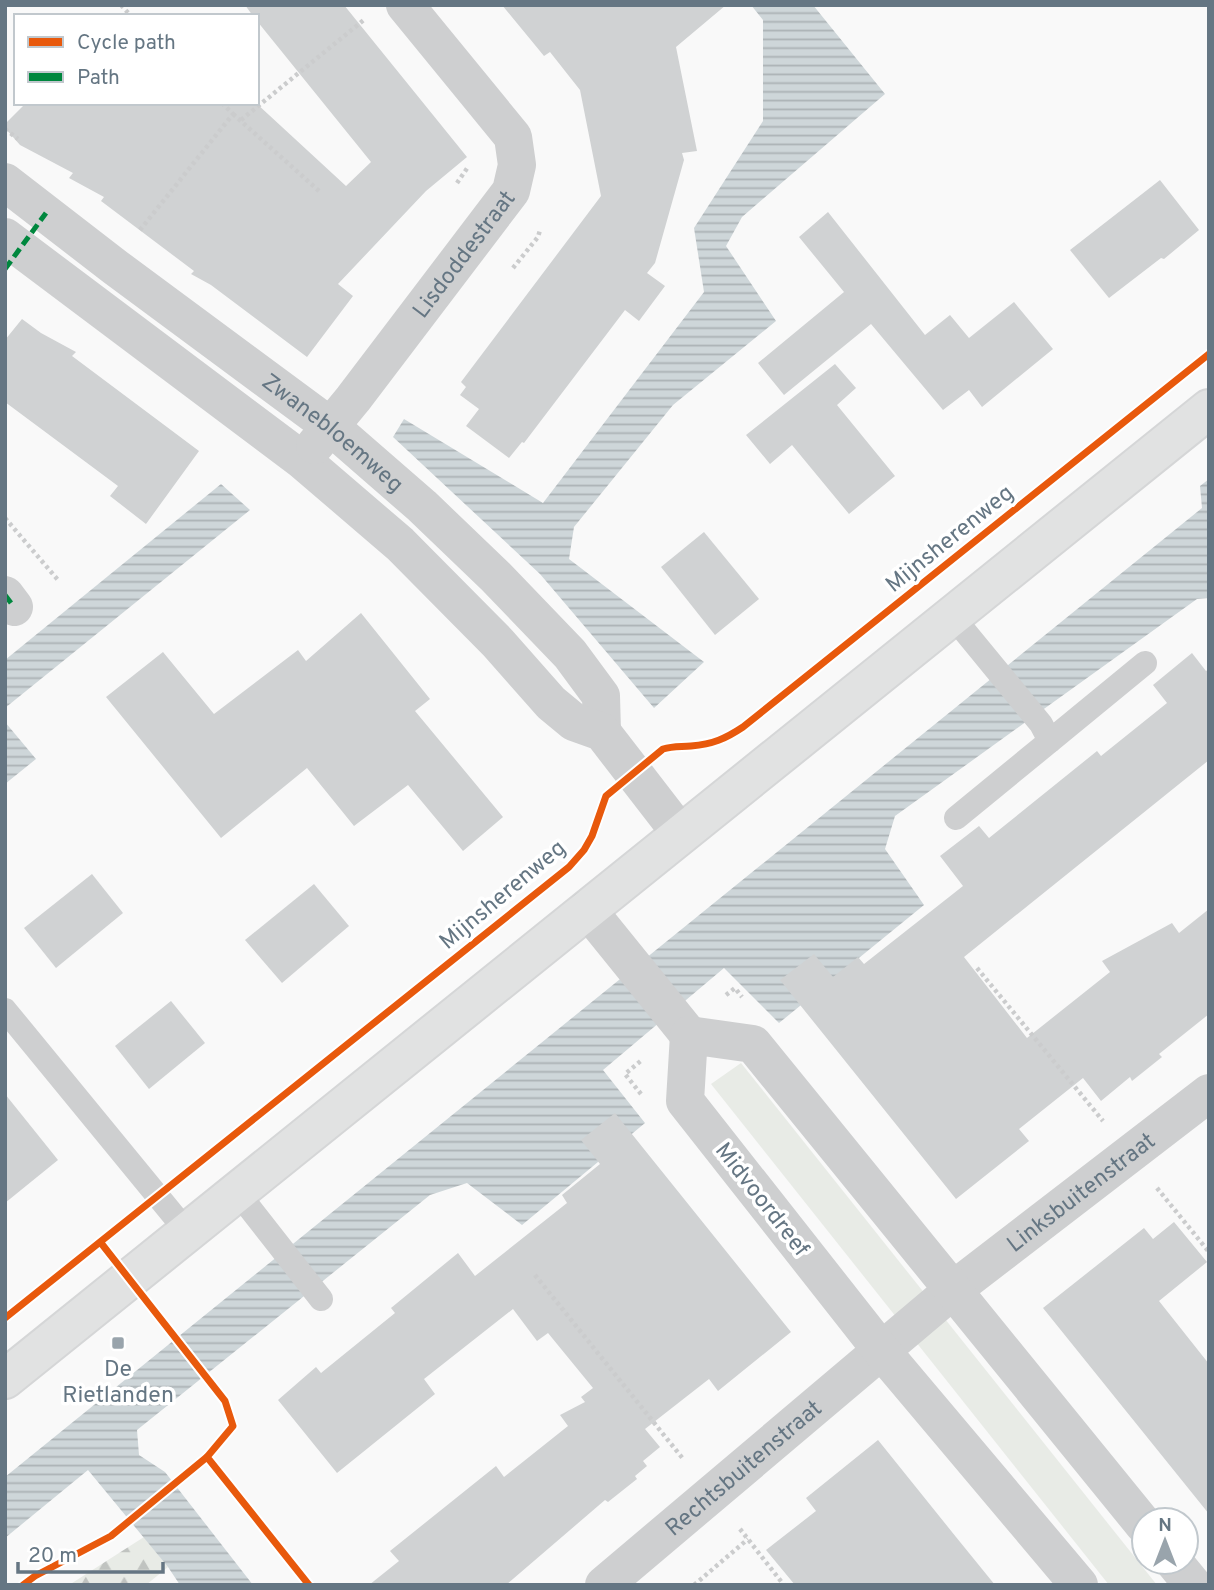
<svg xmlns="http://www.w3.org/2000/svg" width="1214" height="1590" font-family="Overpass,sans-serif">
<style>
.green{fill:#e8ebe6}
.forest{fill:url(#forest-firs)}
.water{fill:url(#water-rules)}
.building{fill:#d0d2d3}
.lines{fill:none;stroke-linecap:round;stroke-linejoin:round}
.secondary-casing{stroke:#d5d6d7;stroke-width:42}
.path{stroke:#cbcccd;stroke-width:4.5;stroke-dasharray:3.5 3.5;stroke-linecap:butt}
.lane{stroke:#cecfd0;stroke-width:24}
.street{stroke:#cecfd0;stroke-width:38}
.secondary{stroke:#e1e2e2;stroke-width:38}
.quiet{stroke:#00873e;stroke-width:5;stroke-dasharray:10 5;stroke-linecap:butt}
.cycleway-casing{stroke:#fff;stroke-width:11}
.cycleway{stroke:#e8590c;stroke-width:7}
.poi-dot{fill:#99a4ac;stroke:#fff;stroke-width:2.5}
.labels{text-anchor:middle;stroke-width:7;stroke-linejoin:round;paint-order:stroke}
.street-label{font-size:23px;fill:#657683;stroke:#fff}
.poi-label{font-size:23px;fill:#657683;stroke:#fff}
</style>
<defs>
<pattern id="forest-firs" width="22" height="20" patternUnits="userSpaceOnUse" patternTransform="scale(1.75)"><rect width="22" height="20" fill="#e8ebe6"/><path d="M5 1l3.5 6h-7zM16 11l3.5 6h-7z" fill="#c0c3c0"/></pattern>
<pattern id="water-rules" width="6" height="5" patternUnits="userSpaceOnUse" patternTransform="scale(1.75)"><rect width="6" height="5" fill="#ced6d9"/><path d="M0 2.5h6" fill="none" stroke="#abb2b5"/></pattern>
</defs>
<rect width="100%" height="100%" fill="#f9f9f9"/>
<!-- green -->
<path class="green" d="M 741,1063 L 1157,1585 L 1109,1585 L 711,1084 Z"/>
<!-- forest -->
<path class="forest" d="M 144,1537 L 168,1567 L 146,1585 L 69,1585 Z"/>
<!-- water -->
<g class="water">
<path d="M 751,5 L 813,5 L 885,94 L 742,217 L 726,246 L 776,321 L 673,405 L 574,527 L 569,559 L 704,662 L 654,708 L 540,574 L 393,437 L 404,419 L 543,503 L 704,292 L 694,228 L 763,121 L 763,20 Z"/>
<path d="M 1209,479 L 1209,598 L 1197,599 L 895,816 L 885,849 L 924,905 L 779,1023 L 724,968 L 603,1070 L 645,1123 L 522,1225 L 467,1183 L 430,1195 L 137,1430 L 139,1455 L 165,1472 L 253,1585 L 180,1585 L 168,1567 L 88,1470 L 5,1538 L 5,1477 L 1202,508 L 1200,486 Z"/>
<path d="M 221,484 L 250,510 L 5,708 L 5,660 Z"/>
<path d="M 5,722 L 36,759 L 5,784 Z"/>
</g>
<!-- building -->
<g class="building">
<path d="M 245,5 L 344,5 L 467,157 L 426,191 L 338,284 L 353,296 L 307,357 L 211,285 L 191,274 L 194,271 L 101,201 L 104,197 L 69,178 L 73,173 L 20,145 L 5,128 L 5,124 L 26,103 L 256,103 L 346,186 L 371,162 L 257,21 L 257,16 L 253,16 Z"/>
<path d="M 502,5 L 726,5 L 676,47 L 697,151 L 682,153 L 684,160 L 655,263 L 647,273 L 665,286 L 639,321 L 625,310 L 524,443 L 522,442 L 509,458 L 466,426 L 479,409 L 460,395 L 466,387 L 461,382 L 601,196 L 580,90 L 550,52 L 544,56 Z"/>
<path d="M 1160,180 L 1199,230 L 1164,259 L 1161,258 L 1109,298 L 1070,250 Z"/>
<path d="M 828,212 L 925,335 L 950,315 L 969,338 L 1014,302 L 1053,349 L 982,407 L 969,390 L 943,410 L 871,324 L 784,395 L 758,363 L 844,292 L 799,237 Z"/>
<path d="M 22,319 L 41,333 L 76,352 L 72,356 L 199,451 L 146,524 L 110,496 L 118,486 L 5,402 L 5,340 Z"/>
<path d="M 835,364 L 856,388 L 837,405 L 895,476 L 849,514 L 792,445 L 770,464 L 746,435 Z"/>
<path d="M 704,532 L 759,599 L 715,635 L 661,567 Z"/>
<path d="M 361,613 L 430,699 L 415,711 L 503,817 L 463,851 L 408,785 L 354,826 L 307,768 L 221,838 L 106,697 L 163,652 L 214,714 L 298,650 L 306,661 Z"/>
<path d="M 1192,653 L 1206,671 L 1209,669 L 1209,760 L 964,957 L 1027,1038 L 1110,972 L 1102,961 L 1172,923 L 1179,933 L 1209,909 L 1209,1014 L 1159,1054 L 1162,1057 L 1132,1081 L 1130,1077 L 1101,1101 L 1083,1078 L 1019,1129 L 1029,1141 L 956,1199 L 780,980 L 814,954 L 833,977 L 858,957 L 864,964 L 963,886 L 940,856 L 979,826 L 989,838 L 1097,751 L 1101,756 L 1167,703 L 1153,685 Z"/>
<path d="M 92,874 L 123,913 L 56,968 L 24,928 Z"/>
<path d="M 314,884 L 349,926 L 282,983 L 245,940 Z"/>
<path d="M 171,1001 L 205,1043 L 149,1089 L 115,1046 Z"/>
<path d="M 5,1094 L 58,1160 L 5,1203 Z"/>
<path d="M 615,1113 L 791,1332 L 718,1391 L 709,1379 L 645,1429 L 660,1447 L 643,1461 L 647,1466 L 635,1476 L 637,1479 L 608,1502 L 605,1500 L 506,1585 L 369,1585 L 399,1561 L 390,1551 L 496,1466 L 504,1477 L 568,1426 L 560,1415 L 585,1402 L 581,1397 L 593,1388 L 548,1333 L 537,1341 L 513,1309 L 424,1379 L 435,1394 L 337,1473 L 278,1400 L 316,1367 L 321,1373 L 395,1313 L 391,1308 L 458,1253 L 475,1276 L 567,1203 L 562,1195 L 600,1164 L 581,1140 Z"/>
<path d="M 1174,1222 L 1207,1262 L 1159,1301 L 1209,1364 L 1209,1514 L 1043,1308 L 1144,1228 L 1153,1239 Z"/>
<path d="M 878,1440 L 956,1537 L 995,1585 L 795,1585 L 766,1550 L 816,1511 L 806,1498 Z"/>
</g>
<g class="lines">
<!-- secondary casing -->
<g class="secondary-casing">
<path id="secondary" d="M 5,1379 L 1209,409"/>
</g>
<!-- path -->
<g class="path">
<path d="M 121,5 L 131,16"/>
<path d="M 233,114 L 319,191"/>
<path d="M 241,120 L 365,19"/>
<path d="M 5,129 L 18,139"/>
<path d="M 457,183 L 468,167"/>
<path d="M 140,230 L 233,114 L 222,103"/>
<path d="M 513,268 L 538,237 L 540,230"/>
<path d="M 5,518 L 58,580"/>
<path d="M 977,968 L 1103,1121"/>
<path d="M 726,995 L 735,988 L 742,997"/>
<path d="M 641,1094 L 625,1074 L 642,1060"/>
<path d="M 1157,1188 L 1209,1252"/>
<path d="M 535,1275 L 684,1460"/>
<path d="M 740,1529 L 784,1585"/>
<path d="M 694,1585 L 748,1539"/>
</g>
<!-- lane -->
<g class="lane">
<path d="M 953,617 L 1041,724 L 1050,741 L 956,818"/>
<path d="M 1050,741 L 1145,663"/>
<path d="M 5,1010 L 188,1233"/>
<path d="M 238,1193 L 321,1299"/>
</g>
<!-- street -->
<g class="street">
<path id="s1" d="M 5,182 L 115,267 L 330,426 L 422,506 L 496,577 L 570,654 L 601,696 L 602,732"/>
<path d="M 5,237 L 302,460 L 400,544 L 498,643 L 551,703 L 574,722 L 602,732 L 680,833"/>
<path id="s2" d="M 315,445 L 353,399 L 511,191 L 517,165 L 513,137 L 405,5"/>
<path d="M 5,595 L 14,607"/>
<path d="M 587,909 L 689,1035"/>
<path d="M 1174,1562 L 1193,1585"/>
<path id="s3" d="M 604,1585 L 953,1290 L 1209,1093"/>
<path d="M 1079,1585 L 881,1350 L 685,1101 L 689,1035 L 753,1044 L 1144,1525"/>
</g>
<!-- secondary -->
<use href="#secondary" class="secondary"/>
<!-- quiet -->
<g class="quiet">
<path d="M 5,269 L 46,213"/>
<path d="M 5,595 L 14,607"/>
</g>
<!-- cycleway casing -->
<g class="cycleway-casing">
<g id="cycleway">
<path d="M 101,1243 L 225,1401 L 233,1426 L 207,1457 L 309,1585"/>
<path d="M 5,1318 L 569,867 L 584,850 L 592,836 L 606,796 L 663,749 C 673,746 681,747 691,746 C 713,744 725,739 743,727 L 1209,354"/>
<path d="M 23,1585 L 35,1576 L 111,1536 L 207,1457"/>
</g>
</g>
<!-- cycleway -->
<use href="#cycleway" class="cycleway"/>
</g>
<!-- markers -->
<rect class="poi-dot" x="111" y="1336" width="14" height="14" rx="3.5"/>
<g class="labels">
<!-- street labels -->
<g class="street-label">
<text dy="8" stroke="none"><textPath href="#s2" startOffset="242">Lisdoddestraat</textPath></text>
<text dy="8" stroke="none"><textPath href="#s1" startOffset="413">Zwanebloemweg</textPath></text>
<text transform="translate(949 538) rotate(-39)" y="8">Mijnsherenweg</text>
<text transform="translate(502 894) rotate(-40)" y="8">Mijnsherenweg</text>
<text dy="8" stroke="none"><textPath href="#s3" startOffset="618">Linksbuitenstraat</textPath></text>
<text transform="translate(763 1199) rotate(52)" y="8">Midvoordreef</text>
<text dy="8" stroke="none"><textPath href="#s3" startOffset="182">Rechtsbuitenstraat</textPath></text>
</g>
<!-- poi labels -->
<g class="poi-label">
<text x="118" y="1376">De<tspan x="118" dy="26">Rietlanden</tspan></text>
</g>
</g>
<!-- border -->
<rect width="1214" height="1590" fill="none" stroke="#657683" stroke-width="14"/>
<!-- legend -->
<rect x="14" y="14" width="245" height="91" fill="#ffffff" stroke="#c1c8cd" stroke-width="2"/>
<rect x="28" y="37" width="35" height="10" fill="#e8590c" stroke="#c1c8cd" stroke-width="2"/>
<text x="77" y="49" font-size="21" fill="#657683">Cycle path</text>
<rect x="28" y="72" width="35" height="10" fill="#00873e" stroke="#c1c8cd" stroke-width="2"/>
<text x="77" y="84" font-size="21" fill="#657683">Path</text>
<!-- north arrow -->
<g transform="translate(1165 1541)"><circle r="33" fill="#ffffff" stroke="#c1c8cd" stroke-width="2"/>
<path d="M0-5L12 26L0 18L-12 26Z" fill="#99a4ac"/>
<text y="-10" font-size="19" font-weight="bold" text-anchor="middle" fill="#657683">N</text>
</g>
<!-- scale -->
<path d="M18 1562v10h145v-10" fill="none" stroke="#657683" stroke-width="3.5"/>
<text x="28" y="1562" font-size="21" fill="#657683" stroke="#ffffff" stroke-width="5" paint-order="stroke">20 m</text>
</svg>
